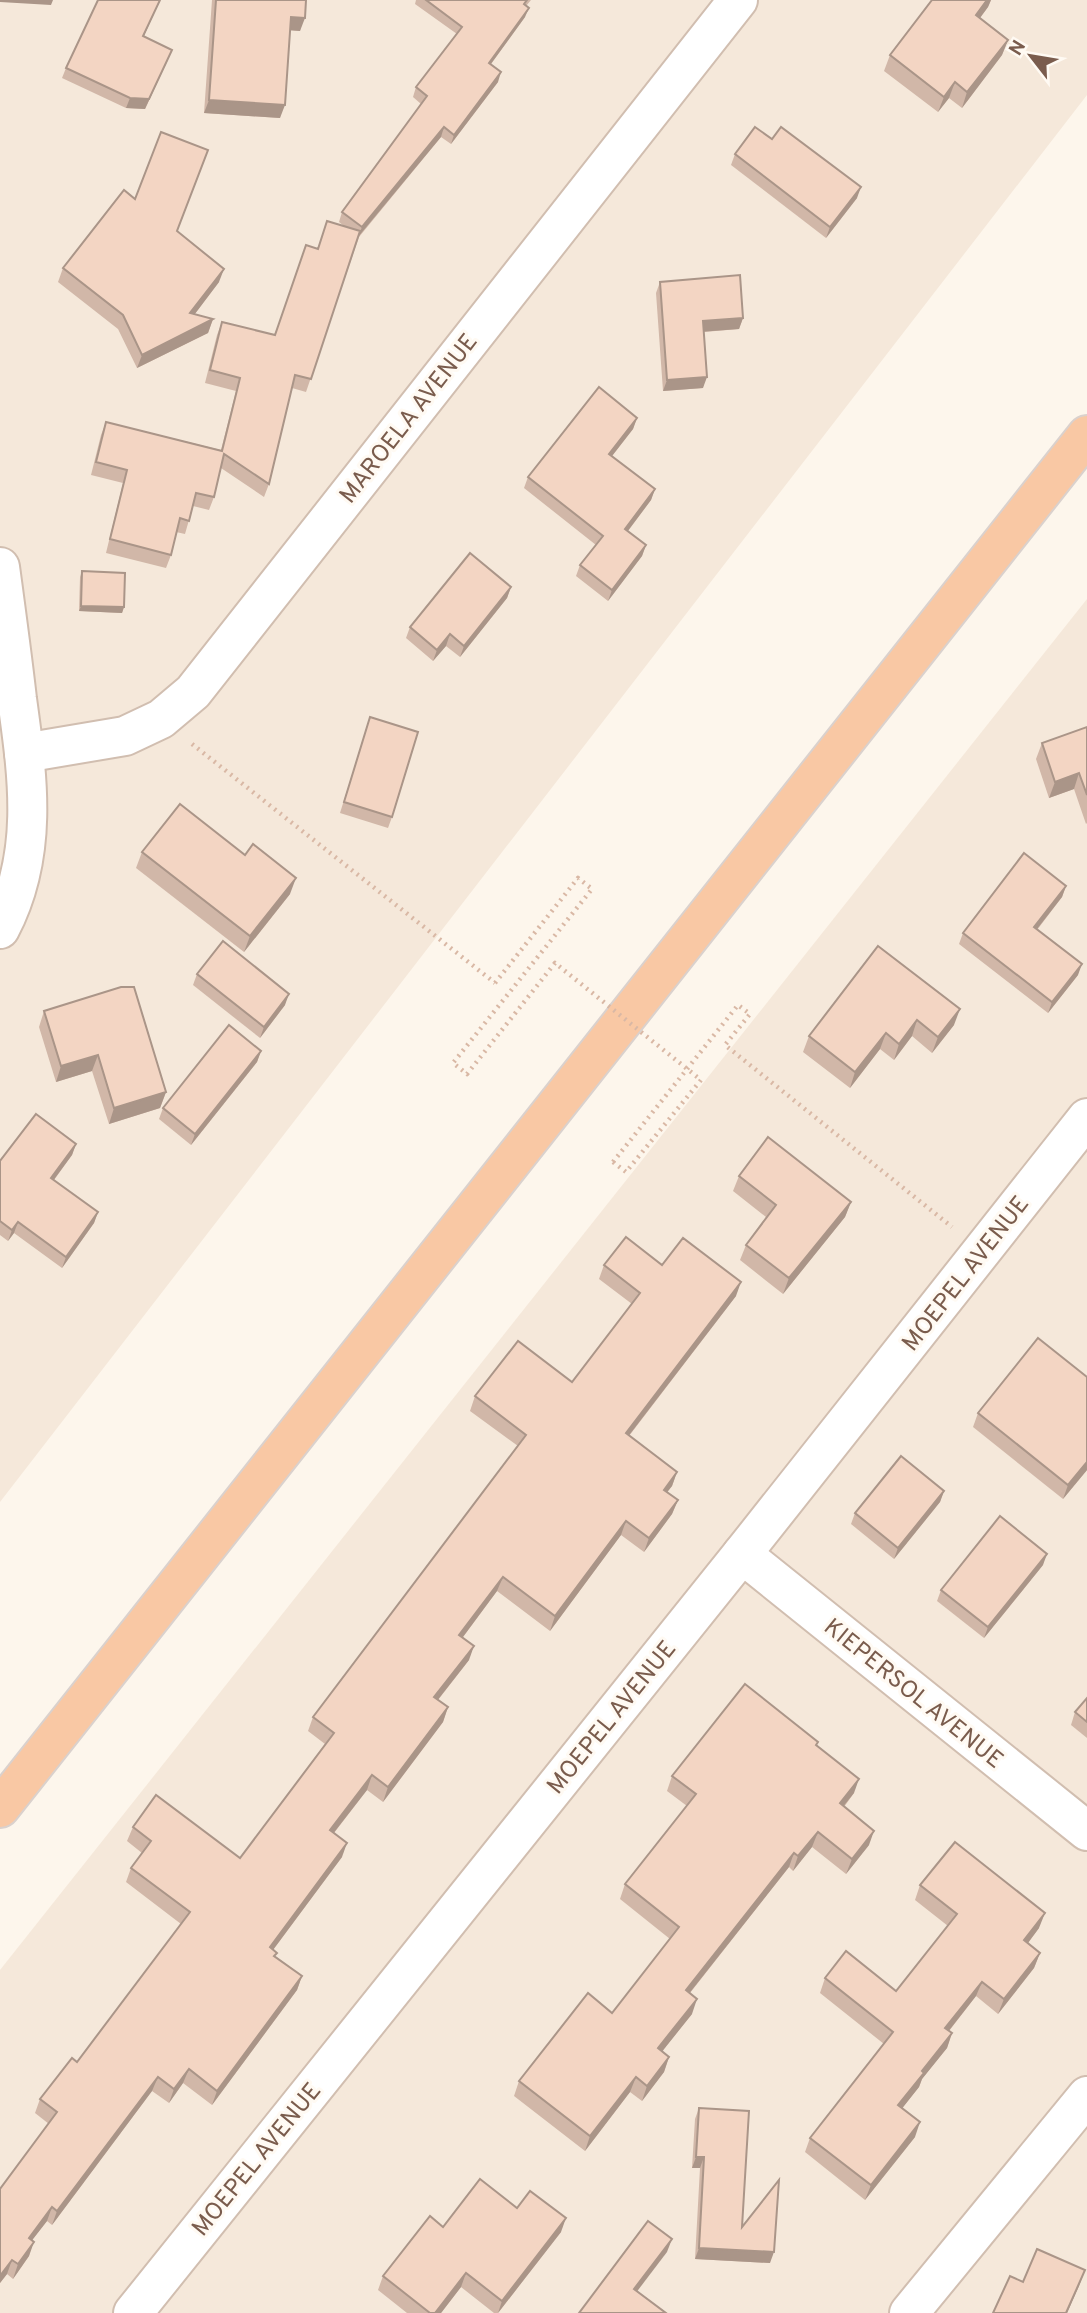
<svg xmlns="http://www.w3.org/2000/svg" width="1087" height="2313" font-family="Overpass,sans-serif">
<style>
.residential{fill:#f5e8da}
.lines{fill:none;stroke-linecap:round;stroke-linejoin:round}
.minor-casing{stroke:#d1beb0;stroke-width:42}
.trunk-casing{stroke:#dad1cd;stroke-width:42}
.path{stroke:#d9b8a5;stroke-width:4.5;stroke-dasharray:2 5;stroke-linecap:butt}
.minor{stroke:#fff;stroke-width:38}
.trunk{stroke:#f9c8a4;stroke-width:38}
.path-bridge{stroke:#d9b8a5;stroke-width:4.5;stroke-dasharray:2 5;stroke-linecap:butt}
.wall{fill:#d1b7a8}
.shaded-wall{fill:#aa9588}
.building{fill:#f3d5c3;stroke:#aa9588;stroke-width:2}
.labels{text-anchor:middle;stroke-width:6;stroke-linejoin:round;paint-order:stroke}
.street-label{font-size:24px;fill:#7a5c4d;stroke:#fffaf3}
</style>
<rect width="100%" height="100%" fill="#fdf6ec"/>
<!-- residential -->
<g class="residential">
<path d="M 0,0 L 1087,0 L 1087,95 L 0,1502 Z"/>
<path d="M 1087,599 L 1087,2313 L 0,2313 L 0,1970 Z"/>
</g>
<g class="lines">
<!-- minor casing -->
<g class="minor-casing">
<g id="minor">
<path d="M 0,567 C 6,611 12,655 17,699 C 28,778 39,855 0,929"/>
<path d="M 24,753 L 125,736 L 161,719 L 193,692 L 738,0"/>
<path d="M 742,1554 L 1087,1831"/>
<path d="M 133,2313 L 742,1554 L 1087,1118"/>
<path d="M 909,2313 L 1087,2096"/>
</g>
</g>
<!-- trunk casing -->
<g class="trunk-casing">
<path id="trunk" d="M 0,1808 L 1087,435"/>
</g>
<!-- path -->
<g class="path">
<path d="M 192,744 L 495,983"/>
<path d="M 613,1162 L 738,1005 L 750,1014 L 725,1045 L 952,1227"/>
</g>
<!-- minor -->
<use href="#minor" class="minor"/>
<!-- trunk -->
<use href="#trunk" class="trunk"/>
<!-- path-bridge -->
<path class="path-bridge" d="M 495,983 L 578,878 L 592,889 L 453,1063 L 467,1074 L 555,963 L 701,1080 L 626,1172 L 613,1162"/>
</g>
<!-- wall -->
<g class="wall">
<path d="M 160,0 L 143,37 L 168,60 L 145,109 L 126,108 L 62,78 L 66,68 Z"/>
<path d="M 212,0 L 306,0 L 300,31 L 290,30 L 280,118 L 204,113 Z"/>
<path d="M 416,0 L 531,0 L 526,6 L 525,17 L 491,64 L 498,82 L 451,144 L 441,137 L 359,237 L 306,392 L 292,388 L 269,484 L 264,497 L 221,468 L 214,497 L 209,510 L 193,506 L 185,534 L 176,532 L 171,555 L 166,568 L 106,553 L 123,483 L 91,475 L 101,435 L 106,422 L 221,450 L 236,391 L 205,383 L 217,335 L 222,322 L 275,335 L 317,248 L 344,226 L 339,222 L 342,212 L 421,104 L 413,97 L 416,87 L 457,34 L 415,4 Z"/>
<path d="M 932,0 L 991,0 L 988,7 L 980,18 L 1008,40 L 1002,55 L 962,108 L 949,98 L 938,112 L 884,71 L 890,55 Z"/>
<path d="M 735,154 L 857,198 L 826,238 L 731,165 Z"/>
<path d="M 177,232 L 219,282 L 194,315 L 213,319 L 208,333 L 137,368 L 118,329 L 58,282 L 63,268 Z"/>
<path d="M 660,282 L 743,318 L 739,329 L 704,332 L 703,388 L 663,391 L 656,293 Z"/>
<path d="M 637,418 L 633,429 L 612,456 L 655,489 L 651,500 L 628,531 L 646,545 L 642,556 L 608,601 L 576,576 L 580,565 L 596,545 L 524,488 L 528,477 Z"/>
<path d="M 82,571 L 124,607 L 122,613 L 79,611 L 80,577 Z"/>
<path d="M 511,587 L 507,598 L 460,657 L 446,646 L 433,661 L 406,638 L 410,627 Z"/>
<path d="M 370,717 L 392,817 L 388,828 L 340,813 Z"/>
<path d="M 1087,727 L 1087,823 L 1086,824 L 1074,789 L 1049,798 L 1036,759 L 1042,743 Z"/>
<path d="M 142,852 L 290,894 L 244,952 L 136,868 Z"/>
<path d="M 1066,886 L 1062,897 L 1037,930 L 1078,975 L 1048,1013 L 959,944 L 963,933 Z"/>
<path d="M 878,946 L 954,1025 L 932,1053 L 912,1036 L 894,1060 L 880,1049 L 850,1088 L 803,1052 L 809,1036 Z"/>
<path d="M 197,974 L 285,1005 L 260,1038 L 193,985 Z"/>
<path d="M 44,1011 L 166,1092 L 160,1108 L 109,1124 L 92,1071 L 56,1082 L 39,1027 Z"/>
<path d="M 261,1051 L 257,1062 L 191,1145 L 159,1119 L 163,1108 Z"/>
<path d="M 76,1144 L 72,1155 L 54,1180 L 98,1212 L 94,1223 L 62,1268 L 14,1233 L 8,1241 L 0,1235 L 0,1161 Z"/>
<path d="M 739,1176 L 851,1202 L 845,1217 L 783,1294 L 740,1260 L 746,1245 L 766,1217 L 733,1191 Z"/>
<path d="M 604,1265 L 662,1265 L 736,1296 L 629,1436 L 677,1472 L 672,1486 L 667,1492 L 678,1500 L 672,1514 L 644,1552 L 621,1535 L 550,1631 L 497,1591 L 463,1637 L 469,1660 L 438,1700 L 448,1707 L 443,1722 L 383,1802 L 367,1790 L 334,1833 L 342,1857 L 273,1950 L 275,1956 L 302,1976 L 297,1990 L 212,2105 L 183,2083 L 169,2103 L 152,2091 L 52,2225 L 47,2221 L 32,2240 L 29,2256 L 13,2279 L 7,2274 L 0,2283 L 0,2189 L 49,2124 L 35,2113 L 40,2099 L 77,2062 L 181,1924 L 126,1882 L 131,1868 L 142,1853 L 127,1841 L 133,1827 L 240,1858 L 325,1744 L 308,1731 L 313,1717 L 518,1446 L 470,1411 L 475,1396 L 572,1382 L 632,1304 L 599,1279 Z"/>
<path d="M 978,1413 L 1087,1470 L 1063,1499 L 973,1427 Z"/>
<path d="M 944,1491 L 940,1502 L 894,1559 L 851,1524 L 855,1513 Z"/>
<path d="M 1043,1565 L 984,1638 L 937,1601 L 941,1590 Z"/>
<path d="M 1087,1698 L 1087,1738 L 1071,1725 L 1075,1712 Z"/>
<path d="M 818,1742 L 817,1745 L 854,1793 L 844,1807 L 869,1845 L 846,1874 L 812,1847 L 793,1871 L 789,1867 L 690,1993 L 692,2014 L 662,2051 L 669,2057 L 664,2072 L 642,2101 L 630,2092 L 585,2151 L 514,2096 L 519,2081 L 612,2013 L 670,1939 L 620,1899 L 625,1884 L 687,1806 L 667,1791 L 672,1776 Z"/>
<path d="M 920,1885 L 1039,1928 L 1028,1943 L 1040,1953 L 1034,1968 L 998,2014 L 976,1996 L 949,2031 L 952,2033 L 947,2048 L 922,2079 L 919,2087 L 902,2108 L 915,2137 L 865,2200 L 805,2152 L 810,2138 L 884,2044 L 820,1993 L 825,1978 L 896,1991 L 948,1926 L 915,1900 Z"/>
<path d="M 699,2108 L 742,2227 L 770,2263 L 695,2259 L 700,2168 L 692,2168 L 695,2119 Z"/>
<path d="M 517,2208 L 561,2232 L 498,2313 L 494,2313 L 461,2287 L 441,2313 L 407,2313 L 378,2290 L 383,2276 L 443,2227 Z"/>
</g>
<!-- shaded-wall -->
<g class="shaded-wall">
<path d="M 0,0 L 53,0 L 51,5 L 0,2 Z"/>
<path d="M 160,0 L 139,47 L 143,36 Z"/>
<path d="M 987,0 L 991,0 L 988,7 L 971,30 L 976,15 Z"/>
<path d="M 529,8 L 525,17 L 485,72 L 489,63 Z"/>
<path d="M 291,17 L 305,18 L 300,31 L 286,30 Z"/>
<path d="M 1008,40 L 1002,55 L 962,108 L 967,92 Z"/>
<path d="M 172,50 L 145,109 L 126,108 L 130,98 Z"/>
<path d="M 501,72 L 498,82 L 451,144 L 454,135 Z"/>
<path d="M 955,82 L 949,98 L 938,112 L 944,97 Z"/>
<path d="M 209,100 L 285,105 L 280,118 L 204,113 Z"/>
<path d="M 444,127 L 441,137 L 358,237 L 362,227 Z"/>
<path d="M 861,187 L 857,198 L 826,238 L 830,227 Z"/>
<path d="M 224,269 L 219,282 L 185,327 L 190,313 Z"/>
<path d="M 743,318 L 739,329 L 699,332 L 703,321 Z"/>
<path d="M 213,319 L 208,333 L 137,368 L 142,355 Z"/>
<path d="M 707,377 L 703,388 L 663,391 L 667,380 Z"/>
<path d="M 637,418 L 633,429 L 605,465 L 609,454 Z"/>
<path d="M 655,489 L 651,500 L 621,540 L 625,529 Z"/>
<path d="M 646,545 L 642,556 L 608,601 L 612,590 Z"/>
<path d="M 511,587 L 507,598 L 460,657 L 464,646 Z"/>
<path d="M 81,606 L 124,607 L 122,613 L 79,611 Z"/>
<path d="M 450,634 L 446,646 L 433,661 L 437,650 Z"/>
<path d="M 1079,773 L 1074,789 L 1049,798 L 1055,782 Z"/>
<path d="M 296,878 L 290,894 L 244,952 L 250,936 Z"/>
<path d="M 1066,886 L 1062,897 L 1030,938 L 1034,927 Z"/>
<path d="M 1082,964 L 1078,975 L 1048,1013 L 1052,1002 Z"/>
<path d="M 289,994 L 285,1005 L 260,1038 L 264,1027 Z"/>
<path d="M 960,1009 L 954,1025 L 932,1053 L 938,1037 Z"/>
<path d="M 917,1020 L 912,1036 L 894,1060 L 899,1044 Z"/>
<path d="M 886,1033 L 880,1049 L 850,1088 L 855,1072 Z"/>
<path d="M 261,1051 L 257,1062 L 191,1145 L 195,1134 Z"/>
<path d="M 98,1055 L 92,1071 L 56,1082 L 61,1066 Z"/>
<path d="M 166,1092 L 160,1108 L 109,1124 L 114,1108 Z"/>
<path d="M 76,1144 L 72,1155 L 47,1189 L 51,1178 Z"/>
<path d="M 851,1202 L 845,1217 L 783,1294 L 789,1278 Z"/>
<path d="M 98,1212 L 94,1223 L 62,1268 L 66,1257 Z"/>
<path d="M 18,1222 L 14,1233 L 8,1241 L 12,1230 Z"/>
<path d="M 741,1282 L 736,1296 L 620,1447 L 626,1433 Z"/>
<path d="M 1087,1462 L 1087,1470 L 1063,1499 L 1068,1485 Z"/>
<path d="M 677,1472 L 672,1486 L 658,1504 L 664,1490 Z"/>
<path d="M 944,1491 L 940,1502 L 894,1559 L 898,1548 Z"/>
<path d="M 678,1500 L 672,1514 L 644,1552 L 649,1538 Z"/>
<path d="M 626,1521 L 621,1535 L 550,1631 L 555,1616 Z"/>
<path d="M 1047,1554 L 1043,1565 L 984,1638 L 988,1627 Z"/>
<path d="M 503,1577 L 497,1591 L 454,1649 L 459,1635 Z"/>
<path d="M 474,1646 L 469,1660 L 429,1711 L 434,1697 Z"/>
<path d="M 448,1707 L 443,1722 L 383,1802 L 388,1787 Z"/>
<path d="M 372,1775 L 367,1790 L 325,1844 L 330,1830 Z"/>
<path d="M 859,1779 L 854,1793 L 834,1818 L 840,1803 Z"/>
<path d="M 874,1831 L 869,1845 L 846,1874 L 852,1859 Z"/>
<path d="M 818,1832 L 812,1847 L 793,1871 L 798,1856 Z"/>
<path d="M 347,1843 L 342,1857 L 264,1962 L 270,1947 Z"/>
<path d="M 794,1853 L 789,1867 L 680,2005 L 686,1990 Z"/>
<path d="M 1045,1913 L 1039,1928 L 1019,1955 L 1024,1940 Z"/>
<path d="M 1040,1953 L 1034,1968 L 998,2014 L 1004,1999 Z"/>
<path d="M 302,1976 L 297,1990 L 212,2105 L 217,2091 Z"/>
<path d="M 982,1982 L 976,1996 L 940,2042 L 945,2028 Z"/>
<path d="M 697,1999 L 692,2014 L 653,2063 L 658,2048 Z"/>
<path d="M 952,2033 L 947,2048 L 922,2079 L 919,2087 L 893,2120 L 898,2105 L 922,2071 Z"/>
<path d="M 669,2057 L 664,2072 L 642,2101 L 647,2086 Z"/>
<path d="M 189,2069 L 183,2083 L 169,2103 L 174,2089 Z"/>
<path d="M 158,2077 L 152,2091 L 52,2225 L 57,2211 Z"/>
<path d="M 636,2077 L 630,2092 L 585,2151 L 590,2136 Z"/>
<path d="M 920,2122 L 915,2137 L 865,2200 L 871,2185 Z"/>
<path d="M 696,2157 L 704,2157 L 700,2168 L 692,2168 Z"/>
<path d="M 52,2207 L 47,2221 L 23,2252 L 29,2238 Z"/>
<path d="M 566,2218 L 561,2232 L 498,2313 L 502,2301 Z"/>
<path d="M 672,2239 L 667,2252 L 629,2302 L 634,2289 Z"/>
<path d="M 34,2242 L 29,2256 L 13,2279 L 18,2264 Z"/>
<path d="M 699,2248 L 774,2252 L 770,2263 L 695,2259 Z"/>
<path d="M 12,2260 L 7,2274 L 0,2283 L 0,2276 Z"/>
<path d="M 1085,2270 L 1079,2286 L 1067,2313 L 1066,2313 Z"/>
<path d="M 466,2273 L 461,2287 L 441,2313 L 435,2313 Z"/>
</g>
<!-- building -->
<g class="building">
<path d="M 98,0 L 160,0 L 143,36 L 172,50 L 149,99 L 130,98 L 66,68 Z"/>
<path d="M 216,0 L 306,0 L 305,18 L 291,17 L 285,105 L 209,100 Z"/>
<path d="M 426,0 L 527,0 L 524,4 L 529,8 L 489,63 L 501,72 L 454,135 L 444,127 L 362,227 L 342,212 L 427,96 L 416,87 L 462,27 Z"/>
<path d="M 932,0 L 987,0 L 976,15 L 1008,40 L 967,92 L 955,82 L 944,97 L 890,55 Z"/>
<path d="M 755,127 L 772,139 L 781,127 L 861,187 L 830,227 L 735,154 Z"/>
<path d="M 161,132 L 208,150 L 177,231 L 224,269 L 190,313 L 213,319 L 142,355 L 123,315 L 63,268 L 124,190 L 135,199 Z"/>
<path d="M 327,221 L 360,231 L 311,379 L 295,375 L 269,484 L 224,454 L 214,497 L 196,493 L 189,521 L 180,518 L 171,555 L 110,539 L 127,470 L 96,462 L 106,422 L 222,451 L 240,378 L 210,370 L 222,322 L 275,335 L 306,245 L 318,249 Z"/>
<path d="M 740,275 L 743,318 L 703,321 L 707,377 L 667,380 L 660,282 Z"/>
<path d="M 599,387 L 637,418 L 609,454 L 655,489 L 625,529 L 646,545 L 612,590 L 580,565 L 603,536 L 528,477 Z"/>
<path d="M 470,553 L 511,587 L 464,646 L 450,634 L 437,650 L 410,627 Z"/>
<path d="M 82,571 L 125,573 L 124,607 L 81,606 Z"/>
<path d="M 370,717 L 418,732 L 392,817 L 344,802 Z"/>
<path d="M 1087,727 L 1087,795 L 1079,773 L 1055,782 L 1042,743 Z"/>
<path d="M 180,804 L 245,855 L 253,844 L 296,878 L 250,936 L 142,852 Z"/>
<path d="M 1024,853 L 1066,886 L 1034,927 L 1082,964 L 1052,1002 L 963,933 Z"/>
<path d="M 223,941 L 289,994 L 264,1027 L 197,974 Z"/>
<path d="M 878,946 L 960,1009 L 938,1037 L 917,1020 L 899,1044 L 886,1033 L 855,1072 L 809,1036 Z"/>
<path d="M 121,987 L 134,987 L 166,1092 L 114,1108 L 98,1055 L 61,1066 L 44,1011 Z"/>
<path d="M 229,1025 L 261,1051 L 195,1134 L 163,1108 Z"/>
<path d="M 36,1114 L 76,1144 L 51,1178 L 98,1212 L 66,1257 L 18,1222 L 12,1230 L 0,1221 L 0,1161 Z"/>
<path d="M 768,1137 L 851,1202 L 789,1278 L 746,1245 L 776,1205 L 739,1176 Z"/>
<path d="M 626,1237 L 662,1265 L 683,1238 L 741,1282 L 626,1433 L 677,1472 L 664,1490 L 678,1500 L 649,1538 L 626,1521 L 555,1616 L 503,1577 L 459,1635 L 474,1646 L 434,1697 L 448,1707 L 388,1787 L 372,1775 L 330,1830 L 347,1843 L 270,1947 L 277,1953 L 274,1956 L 302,1976 L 217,2091 L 189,2069 L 174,2089 L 158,2077 L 57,2211 L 52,2207 L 29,2238 L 34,2242 L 18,2264 L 12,2260 L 0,2276 L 0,2189 L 57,2112 L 40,2099 L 72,2058 L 77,2062 L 190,1912 L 131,1868 L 151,1841 L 133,1827 L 156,1795 L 240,1858 L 334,1733 L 313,1717 L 526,1435 L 475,1396 L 518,1341 L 572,1382 L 640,1293 L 604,1265 Z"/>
<path d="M 1038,1338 L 1087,1377 L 1087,1462 L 1068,1485 L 978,1413 Z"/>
<path d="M 901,1456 L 944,1491 L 898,1548 L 855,1513 Z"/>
<path d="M 1000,1516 L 1047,1554 L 988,1627 L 941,1590 Z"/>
<path d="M 745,1684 L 818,1742 L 816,1745 L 859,1779 L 840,1803 L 874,1831 L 852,1859 L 818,1832 L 798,1856 L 794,1853 L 686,1990 L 697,1999 L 658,2048 L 669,2057 L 647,2086 L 636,2077 L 590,2136 L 519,2081 L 588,1993 L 612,2013 L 679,1927 L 625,1884 L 696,1794 L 672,1776 Z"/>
<path d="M 1087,1698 L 1087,1722 L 1075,1712 Z"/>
<path d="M 955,1842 L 1045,1913 L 1024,1940 L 1040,1953 L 1004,1999 L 982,1982 L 945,2028 L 952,2033 L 922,2071 L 924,2073 L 898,2105 L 920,2122 L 871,2185 L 810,2138 L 893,2032 L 825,1978 L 846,1951 L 896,1991 L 957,1914 L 920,1885 Z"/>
<path d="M 699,2108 L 749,2111 L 742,2227 L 779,2180 L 774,2252 L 699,2248 L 704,2157 L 696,2157 Z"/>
<path d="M 480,2179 L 517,2208 L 530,2191 L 566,2218 L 502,2301 L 466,2273 L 435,2313 L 430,2313 L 383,2276 L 430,2216 L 443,2227 Z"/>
<path d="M 648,2221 L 672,2239 L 634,2289 L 666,2313 L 579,2313 Z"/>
<path d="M 1037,2249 L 1085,2270 L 1066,2313 L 993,2313 L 1010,2276 L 1023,2282 Z"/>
</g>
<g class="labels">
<!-- street labels -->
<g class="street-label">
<text transform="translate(408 418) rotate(-52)" y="8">MAROELA AVENUE</text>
<text transform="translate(965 1273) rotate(-52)" y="8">MOEPEL AVENUE</text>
<text transform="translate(914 1693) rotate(39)" y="8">KIEPERSOL AVENUE</text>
<text transform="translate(611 1717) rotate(-51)" y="8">MOEPEL AVENUE</text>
<text transform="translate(256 2159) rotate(-51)" y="8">MOEPEL AVENUE</text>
</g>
</g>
<!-- north arrow -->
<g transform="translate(1031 56) rotate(301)" stroke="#fffaf3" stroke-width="5" paint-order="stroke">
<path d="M0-5L12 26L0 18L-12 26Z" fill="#7a5c4d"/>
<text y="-10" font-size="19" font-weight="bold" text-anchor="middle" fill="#7a5c4d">N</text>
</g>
</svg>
